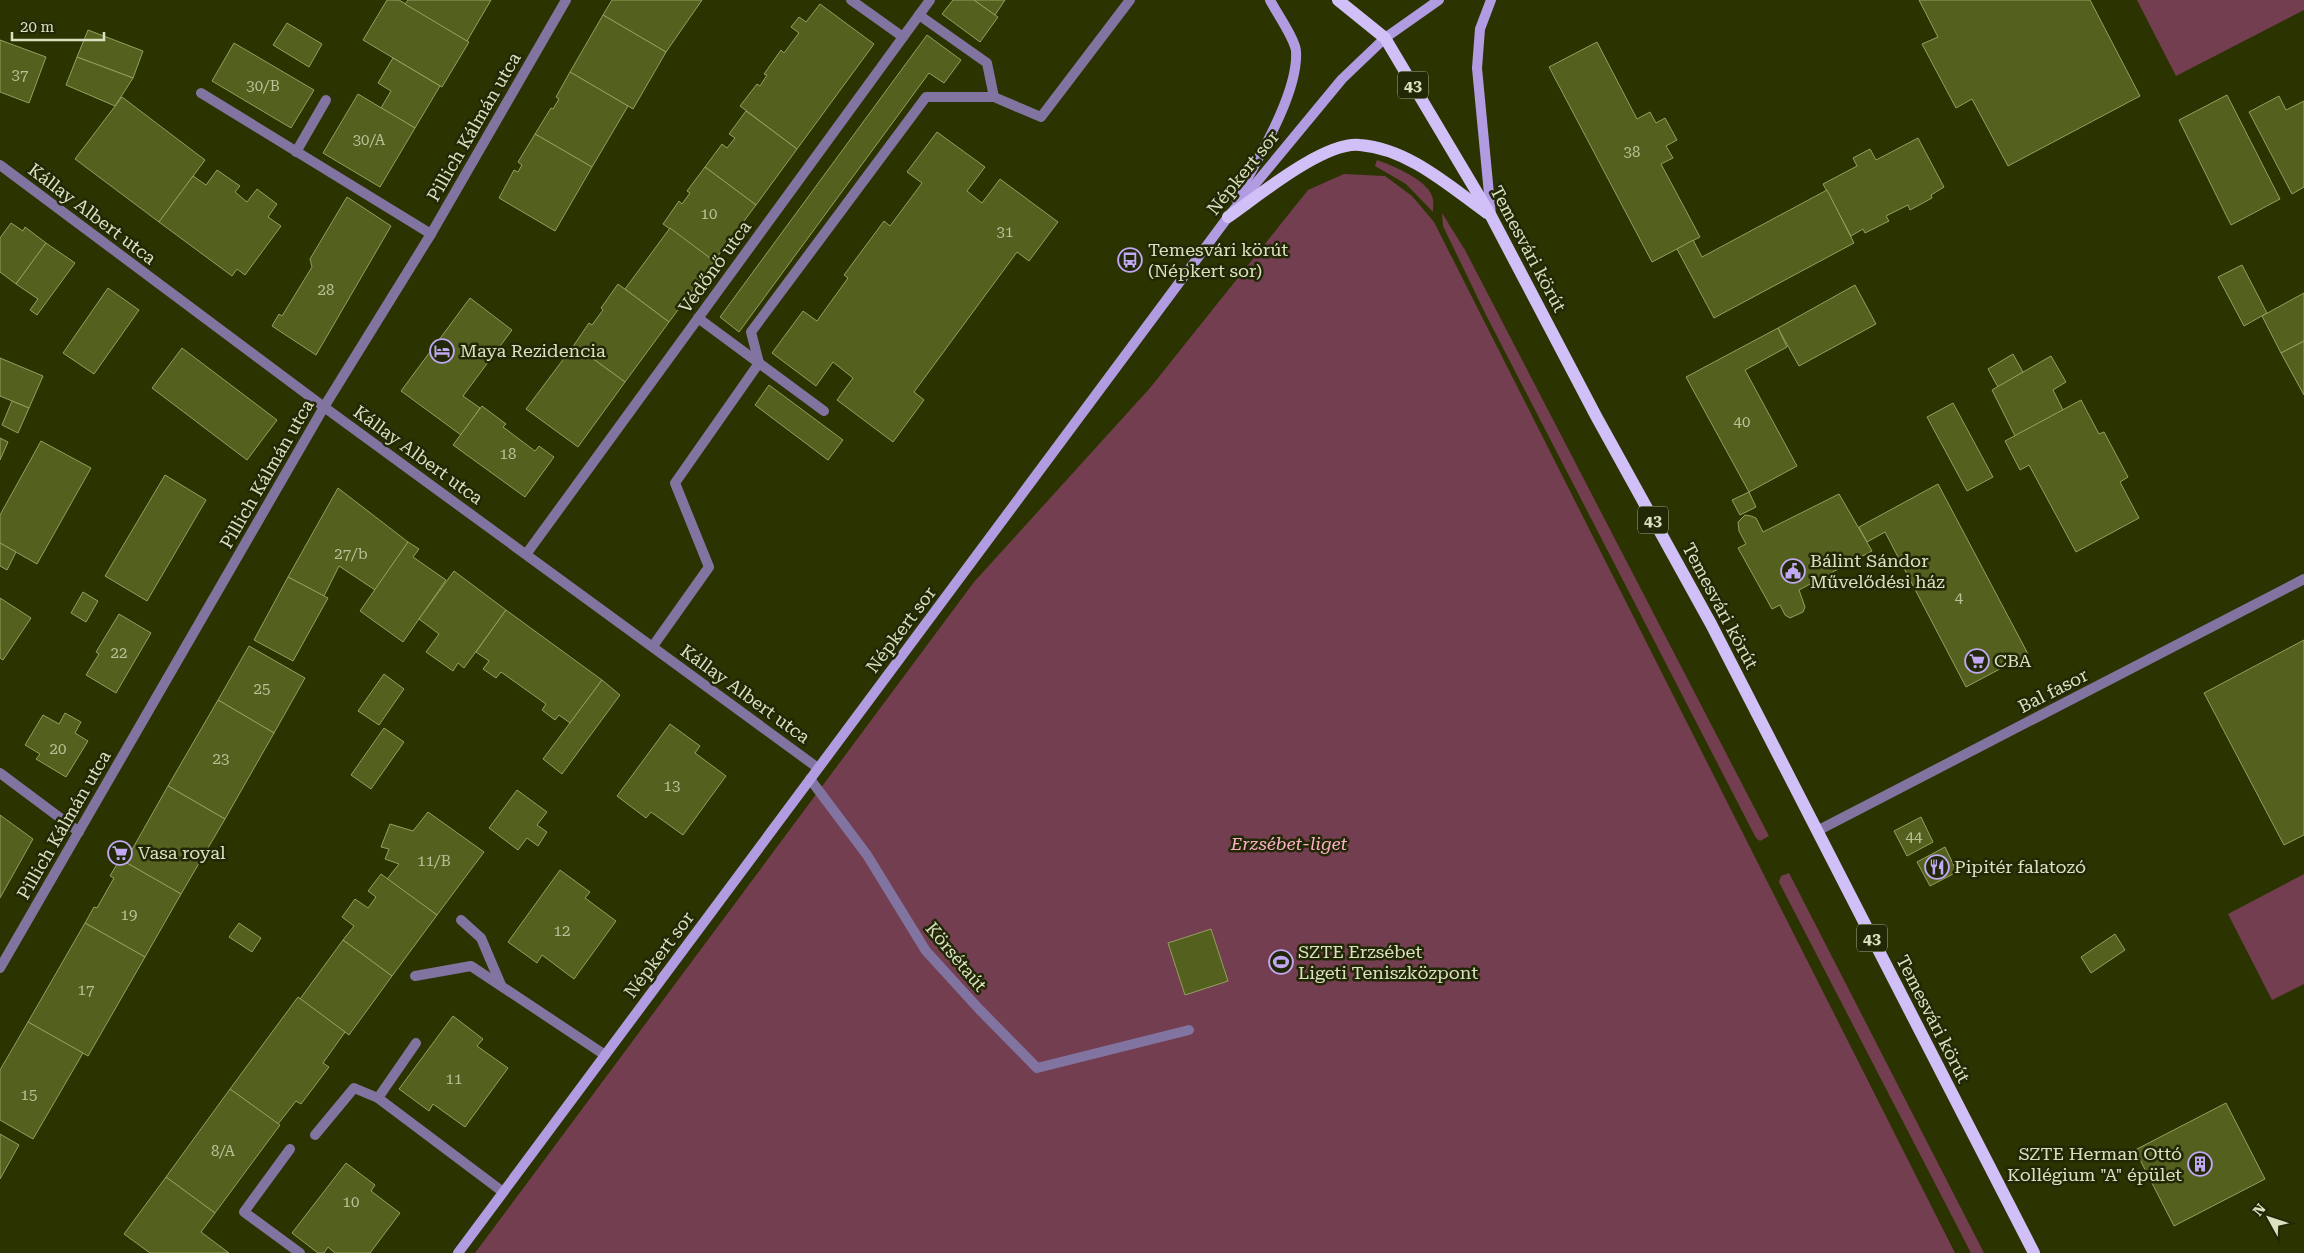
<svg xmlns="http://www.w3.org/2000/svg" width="2304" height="1253" font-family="'Roboto Serif',serif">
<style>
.green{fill:#743e51}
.building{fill:#54601e;stroke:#92a05e}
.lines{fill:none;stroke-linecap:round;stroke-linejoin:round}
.lane{stroke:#8274a0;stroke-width:10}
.street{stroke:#8274a0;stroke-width:10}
.secondary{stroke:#b19be1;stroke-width:10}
.primary{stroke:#d1c0f7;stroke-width:12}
.labels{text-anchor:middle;stroke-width:5;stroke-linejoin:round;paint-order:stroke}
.number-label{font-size:15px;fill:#b8c198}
.shield{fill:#222806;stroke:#a2aa88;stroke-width:1}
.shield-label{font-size:16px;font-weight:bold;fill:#d9e1c0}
.street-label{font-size:18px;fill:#d9e1c0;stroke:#222806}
.poi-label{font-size:18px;fill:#d9e1c0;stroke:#222806;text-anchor:start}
.park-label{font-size:18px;font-style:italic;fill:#fdafc8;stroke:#222806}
</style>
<rect width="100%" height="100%" fill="#2b3300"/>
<!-- green -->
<g class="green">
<path d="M 2137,0 L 2304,0 L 2304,10 L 2176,76 Z"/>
<path d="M 1377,160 C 1393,166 1426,179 1432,196 C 1434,200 1433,207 1433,212 L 1406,184 L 1375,166 Z"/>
<path d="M 1344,174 L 1385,176 L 1412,196 L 1434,222 L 1955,1253 L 475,1253 L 974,582 L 1150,388 L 1308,190 Z"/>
<path d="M 1442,213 L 1465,250 L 1769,836 L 1760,841 L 1756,838 L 1485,313 L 1443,226 Z"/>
<path d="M 1789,873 L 1984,1253 L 1971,1253 L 1779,882 L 1781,876 Z"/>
<path d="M 2304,874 L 2304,984 L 2272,1000 L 2228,914 Z"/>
</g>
<!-- building -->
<g class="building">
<path d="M 387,0 L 399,0 L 469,42 L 442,87 L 363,40 Z"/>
<path d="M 408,0 L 491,0 L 467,41 L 405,4 Z"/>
<path d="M 612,0 L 702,0 L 666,52 L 603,15 Z"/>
<path d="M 953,0 L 974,0 L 998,17 L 980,42 L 942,14 Z"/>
<path d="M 974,0 L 1005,0 L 995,15 Z"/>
<path d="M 1919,0 L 2090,0 L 2140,96 L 2008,166 L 1972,99 L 1956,108 L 1922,44 L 1938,37 Z"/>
<path d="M 820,4 L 874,44 L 797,149 L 740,106 L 757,84 L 760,86 L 767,75 L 764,74 L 781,50 L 784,53 L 799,33 L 791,27 L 799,17 L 806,22 Z"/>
<path d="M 603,15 L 666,52 L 633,109 L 570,72 Z"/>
<path d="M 287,23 L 322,44 L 309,67 L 273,45 Z"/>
<path d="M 88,30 L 143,51 L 133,78 L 77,57 Z"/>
<path d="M 927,35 L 961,60 L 944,83 L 929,73 L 739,332 L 720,317 Z"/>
<path d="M 0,40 L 46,57 L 29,103 L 0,92 Z"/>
<path d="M 1597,42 L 1637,119 L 1650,112 L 1656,123 L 1665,118 L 1677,140 L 1666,146 L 1673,158 L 1661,164 L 1700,237 L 1652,262 L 1549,67 Z"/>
<path d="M 234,43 L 314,90 L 291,128 L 212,81 Z"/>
<path d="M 77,57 L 133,78 L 115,106 L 66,85 Z"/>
<path d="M 393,58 L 440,86 L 415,128 L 381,108 L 391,91 L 378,83 Z"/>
<path d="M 570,72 L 628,106 L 592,167 L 535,134 L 551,108 L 553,109 L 559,99 L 556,97 Z"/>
<path d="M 358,94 L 415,128 L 380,187 L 323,153 Z"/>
<path d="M 2227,95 L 2280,199 L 2231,225 L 2179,120 Z"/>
<path d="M 2279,96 L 2286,110 L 2304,101 L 2304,187 L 2292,194 L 2249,112 Z"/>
<path d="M 122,97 L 205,160 L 159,222 L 75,159 Z"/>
<path d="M 746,111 L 797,149 L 756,205 L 705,167 L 722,144 L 727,148 L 735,138 L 729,134 Z"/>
<path d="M 937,132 L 985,167 L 967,191 L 982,203 L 1000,179 L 1058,222 L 1029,261 L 1017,252 L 914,392 L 924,400 L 893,442 L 837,400 L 853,378 L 833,362 L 816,386 L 772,353 L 803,311 L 817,321 L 848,278 L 844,275 L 884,221 L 890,226 L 922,183 L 907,172 Z"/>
<path d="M 535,134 L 592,167 L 555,231 L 499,198 L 514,170 L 518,172 L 522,165 L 518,162 Z"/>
<path d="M 1918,138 L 1944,187 L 1931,195 L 1932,198 L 1910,210 L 1908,205 L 1886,216 L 1889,221 L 1865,233 L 1863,229 L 1851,236 L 1823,184 L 1857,166 L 1853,158 L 1870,149 L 1876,160 Z"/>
<path d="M 705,167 L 756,205 L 714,261 L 663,224 L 679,201 L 682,204 L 690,193 L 687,191 Z"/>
<path d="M 217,170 L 240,186 L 235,192 L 247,202 L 257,189 L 277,204 L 268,217 L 281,226 L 245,275 L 237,269 L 232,276 L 159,222 L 193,176 L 206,185 Z"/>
<path d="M 1827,190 L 1854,243 L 1714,318 L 1677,249 L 1693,240 L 1702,257 Z"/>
<path d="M 347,197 L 391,226 L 316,355 L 272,326 L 279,314 L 282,316 L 312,267 L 310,259 Z"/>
<path d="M 11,223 L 23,231 L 25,227 L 46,243 L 16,284 L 0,272 L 0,238 Z"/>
<path d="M 670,228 L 714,261 L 669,322 L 625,289 Z"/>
<path d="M 46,243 L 75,263 L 37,315 L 30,310 L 38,299 L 16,284 Z"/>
<path d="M 2242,265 L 2267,313 L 2244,326 L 2218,277 Z"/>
<path d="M 618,284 L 669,322 L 625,382 L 574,345 L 589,323 L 592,325 L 603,310 L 601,308 Z"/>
<path d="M 1855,285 L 1876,324 L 1799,366 L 1778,328 Z"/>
<path d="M 108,288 L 139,310 L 94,374 L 63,353 Z"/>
<path d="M 2304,293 L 2304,341 L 2281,353 L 2262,316 Z"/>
<path d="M 470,298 L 512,330 L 463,396 L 480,408 L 461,435 L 401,391 Z"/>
<path d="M 1778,328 L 1787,347 L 1745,370 L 1797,466 L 1749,492 L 1686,377 Z"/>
<path d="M 2304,341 L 2304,395 L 2281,353 Z"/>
<path d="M 574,345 L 625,382 L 578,447 L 526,409 Z"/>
<path d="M 182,348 L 277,420 L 247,460 L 152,388 Z"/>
<path d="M 2013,354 L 2023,372 L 1998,387 L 1988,369 Z"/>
<path d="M 2051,356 L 2066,382 L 2053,390 L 2063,410 L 2015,436 L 1992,390 Z"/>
<path d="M 0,358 L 43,376 L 29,408 L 0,396 Z"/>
<path d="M 769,385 L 843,440 L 828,460 L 755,405 Z"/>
<path d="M 2081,400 L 2099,434 L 2104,432 L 2128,477 L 2120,482 L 2139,518 L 2076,552 L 2029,465 L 2020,470 L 2005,441 Z"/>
<path d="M 12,401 L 29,408 L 18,433 L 2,425 Z"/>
<path d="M 1953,403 L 1993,477 L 1967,491 L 1927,417 Z"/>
<path d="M 482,406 L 506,424 L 503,427 L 535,451 L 539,446 L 554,457 L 525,497 L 453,445 Z"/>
<path d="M 0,438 L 8,442 L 0,460 Z"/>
<path d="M 41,441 L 91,468 L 37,564 L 0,543 L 0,515 Z"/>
<path d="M 165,475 L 206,500 L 147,601 L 105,576 Z"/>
<path d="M 1938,484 L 2028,654 L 1966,687 L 1885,532 L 1867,542 L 1859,527 Z"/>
<path d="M 338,488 L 408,542 L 375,590 L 339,566 L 324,596 L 288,577 Z"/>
<path d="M 1749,492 L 1756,507 L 1740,515 L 1732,500 Z"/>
<path d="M 1839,494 L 1872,551 L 1799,590 L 1805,607 L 1803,612 L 1790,618 L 1785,615 L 1780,605 L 1772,609 L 1738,548 L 1746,544 L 1739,531 L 1738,522 L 1745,515 L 1751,516 L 1756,518 L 1763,532 Z"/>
<path d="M 408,542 L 419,549 L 413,557 L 446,580 L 403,642 L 360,611 Z"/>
<path d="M 0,543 L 16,552 L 7,570 L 0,566 Z"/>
<path d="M 454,571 L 506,610 L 464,668 L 458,663 L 453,671 L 426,652 L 439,634 L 419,619 Z"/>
<path d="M 288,577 L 328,598 L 293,661 L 254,640 Z"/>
<path d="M 83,592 L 98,601 L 86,622 L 71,613 Z"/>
<path d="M 0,598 L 31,618 L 3,660 L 0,658 Z"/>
<path d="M 506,610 L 602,680 L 570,723 L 559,715 L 555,720 L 542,710 L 546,704 L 501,672 L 496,678 L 483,669 L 489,661 L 476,652 Z"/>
<path d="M 119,614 L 151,633 L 116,693 L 86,675 L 99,654 L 96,652 Z"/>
<path d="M 2304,640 L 2304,835 L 2284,845 L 2204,693 Z"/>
<path d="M 249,646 L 305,678 L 274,733 L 218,700 Z"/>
<path d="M 384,674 L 404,689 L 379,725 L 358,711 Z"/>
<path d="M 602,680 L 620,695 L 562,774 L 543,759 Z"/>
<path d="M 218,700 L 274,733 L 225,819 L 168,786 Z"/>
<path d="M 65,713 L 81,722 L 75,733 L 88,741 L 66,777 L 36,759 L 40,754 L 25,745 L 43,715 L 59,724 Z"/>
<path d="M 670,724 L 700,746 L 695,753 L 726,776 L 683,835 L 651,812 L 646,818 L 617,796 Z"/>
<path d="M 384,728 L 404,742 L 371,789 L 351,775 Z"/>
<path d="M 168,786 L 225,819 L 181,894 L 125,862 Z"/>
<path d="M 517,790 L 547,812 L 537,825 L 547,832 L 538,846 L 527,838 L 518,850 L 489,828 Z"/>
<path d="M 428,812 L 484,852 L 437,915 L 387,879 L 399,864 L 385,859 L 389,849 L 381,847 L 390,824 L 413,831 Z"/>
<path d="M 0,815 L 33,839 L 0,898 Z"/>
<path d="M 1921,817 L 1933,842 L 1907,856 L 1894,831 Z"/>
<path d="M 1945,847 L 1957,872 L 1930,886 L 1917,862 Z"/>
<path d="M 120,859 L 181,894 L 145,957 L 85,923 L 94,907 L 97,908 L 114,878 L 110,876 Z"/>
<path d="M 560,870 L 590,892 L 585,898 L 616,921 L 574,979 L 542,955 L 537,963 L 508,942 Z"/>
<path d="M 381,874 L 437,915 L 392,976 L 343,940 L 354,926 L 342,917 L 355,899 L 368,908 L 376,897 L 368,891 Z"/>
<path d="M 85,923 L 145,957 L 88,1056 L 28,1022 Z"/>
<path d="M 239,923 L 261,938 L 252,952 L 229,937 Z"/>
<path d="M 1211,929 L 1228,981 L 1185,995 L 1168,943 Z"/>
<path d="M 2115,934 L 2125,950 L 2091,973 L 2081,957 Z"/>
<path d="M 343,940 L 392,976 L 349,1035 L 300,999 Z"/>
<path d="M 298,997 L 345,1032 L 323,1063 L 329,1067 L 301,1104 L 296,1101 L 278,1124 L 230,1089 Z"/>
<path d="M 453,1016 L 483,1039 L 477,1046 L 508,1068 L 465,1127 L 433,1104 L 429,1111 L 399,1089 Z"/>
<path d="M 28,1022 L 83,1053 L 33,1139 L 0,1120 L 0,1070 Z"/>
<path d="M 230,1089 L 280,1125 L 215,1213 L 166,1177 Z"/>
<path d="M 2226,1103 L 2265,1179 L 2174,1226 L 2135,1150 Z"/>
<path d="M 0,1134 L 19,1145 L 0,1179 Z"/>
<path d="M 346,1163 L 375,1185 L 371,1191 L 400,1213 L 370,1253 L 335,1253 L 328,1247 L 324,1253 L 318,1253 L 292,1233 Z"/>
<path d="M 166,1177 L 215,1213 L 201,1232 L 229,1253 L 150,1253 L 124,1234 Z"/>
</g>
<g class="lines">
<!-- lane -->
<g class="lane">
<path d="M 851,0 L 903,37"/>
<path d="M 919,15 L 987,63 L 994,97"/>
<path d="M 201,93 L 431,234"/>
<path d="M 296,152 L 326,100"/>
<path d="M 698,318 L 824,411"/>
<path d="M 653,646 L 709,567 L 675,483 L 759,363 L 751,332 L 926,97 L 994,97 L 1041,117 L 1130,0"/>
<path d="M 810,779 L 867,855 L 926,951 L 979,1009 L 1037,1068 L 1189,1030"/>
<path d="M 461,920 L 481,938 L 501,985"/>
<path d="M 415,976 L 471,966 L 605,1055"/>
<path d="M 416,1043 L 378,1098 L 503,1192"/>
<path d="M 315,1135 L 354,1088 L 378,1098"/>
<path d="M 290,1149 L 244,1212 L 300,1253"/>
</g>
<!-- street -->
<g class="street">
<path d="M 0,165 L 324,407 L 818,768"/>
<path d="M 527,553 L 930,0"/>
<path d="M 0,773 L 79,832"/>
<path d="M 1817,831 L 2304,579"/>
<path d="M 0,968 L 324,407 L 431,234 L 566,0"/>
</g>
<!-- secondary -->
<g class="secondary">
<path d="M 1491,0 L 1480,29 L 1477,68 L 1491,215"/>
<path d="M 1236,199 C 1256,162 1299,93 1296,51 C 1295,39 1276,12 1270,0"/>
<path d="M 458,1253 L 1228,217 L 1342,79 L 1385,38 L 1439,0"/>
</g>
<!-- primary -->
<g class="primary">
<path d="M 1338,0 L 1385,38 L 1491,216 L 1596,416 L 1711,624 L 2034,1253"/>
<path d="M 1228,217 C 1257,197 1324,141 1360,145 C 1409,149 1449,186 1487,213"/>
</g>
</g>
<!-- icons -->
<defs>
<g id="bus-ring" transform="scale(1.25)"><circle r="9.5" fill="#222806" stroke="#c0a8f3" stroke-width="1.5"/><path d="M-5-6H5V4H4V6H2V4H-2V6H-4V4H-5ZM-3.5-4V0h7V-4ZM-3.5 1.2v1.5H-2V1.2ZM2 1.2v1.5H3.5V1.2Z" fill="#c0a8f3"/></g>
<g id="hotel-ring" transform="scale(1.25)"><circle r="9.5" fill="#222806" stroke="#c0a8f3" stroke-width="1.5"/><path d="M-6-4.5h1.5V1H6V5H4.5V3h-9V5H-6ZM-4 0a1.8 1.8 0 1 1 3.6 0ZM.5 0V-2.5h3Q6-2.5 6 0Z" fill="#c0a8f3"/></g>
<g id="civic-ring" transform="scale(1.25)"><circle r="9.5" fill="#222806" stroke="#c0a8f3" stroke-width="1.5"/><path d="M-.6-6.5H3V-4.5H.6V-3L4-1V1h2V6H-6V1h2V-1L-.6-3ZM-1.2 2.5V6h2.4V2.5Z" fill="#c0a8f3"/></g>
<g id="supermarket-ring" transform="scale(1.25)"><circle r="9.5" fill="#222806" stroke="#c0a8f3" stroke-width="1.5"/><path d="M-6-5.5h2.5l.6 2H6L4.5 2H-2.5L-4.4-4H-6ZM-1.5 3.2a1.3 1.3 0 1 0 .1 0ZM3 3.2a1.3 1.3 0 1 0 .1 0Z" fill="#c0a8f3"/></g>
<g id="restaurant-ring" transform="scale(1.25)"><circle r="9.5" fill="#222806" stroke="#c0a8f3" stroke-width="1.5"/><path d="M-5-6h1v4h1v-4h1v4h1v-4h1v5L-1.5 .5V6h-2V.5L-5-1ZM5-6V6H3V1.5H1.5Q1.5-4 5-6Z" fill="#c0a8f3"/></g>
<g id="stadium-ring" transform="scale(1.25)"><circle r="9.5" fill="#222806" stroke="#c0a8f3" stroke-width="1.5"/><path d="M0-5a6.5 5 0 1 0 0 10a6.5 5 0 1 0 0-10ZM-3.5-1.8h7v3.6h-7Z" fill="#c0a8f3"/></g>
<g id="building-ring" transform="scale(1.25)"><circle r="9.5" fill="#222806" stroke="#c0a8f3" stroke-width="1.5"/><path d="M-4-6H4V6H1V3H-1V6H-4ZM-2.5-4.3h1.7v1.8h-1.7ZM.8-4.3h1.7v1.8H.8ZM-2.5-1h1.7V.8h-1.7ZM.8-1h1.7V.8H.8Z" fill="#c0a8f3"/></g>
</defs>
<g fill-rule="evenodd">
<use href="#bus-ring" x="1130" y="260"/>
<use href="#hotel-ring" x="442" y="351"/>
<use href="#civic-ring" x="1793" y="571"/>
<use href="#supermarket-ring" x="1977" y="661"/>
<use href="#supermarket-ring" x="120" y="853"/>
<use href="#restaurant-ring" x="1937" y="867"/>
<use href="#stadium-ring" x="1281" y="962"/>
<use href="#building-ring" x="2200" y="1164"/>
</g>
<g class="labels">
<!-- number labels -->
<g class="number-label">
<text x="20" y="80">37</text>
<text x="263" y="91">30/B</text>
<text x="369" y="145">30/A</text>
<text x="1632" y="157">38</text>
<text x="709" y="219">10</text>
<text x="1005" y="237">31</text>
<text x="326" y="295">28</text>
<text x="1742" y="427">40</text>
<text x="508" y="459">18</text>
<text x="351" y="559">27/b</text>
<text x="1959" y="603">4</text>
<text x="119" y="658">22</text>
<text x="262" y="694">25</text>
<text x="58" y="754">20</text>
<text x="221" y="764">23</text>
<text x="672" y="791">13</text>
<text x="1914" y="842">44</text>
<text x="434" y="866">11/B</text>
<text x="129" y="920">19</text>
<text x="562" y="936">12</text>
<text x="86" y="995">17</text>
<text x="454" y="1084">11</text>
<text x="29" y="1100">15</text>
<text x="223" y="1156">8/A</text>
<text x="351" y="1207">10</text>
</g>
<!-- shield labels -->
<g class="shield">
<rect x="1398" y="71.5" width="30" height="27" rx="4"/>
<rect x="1638" y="506.5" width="30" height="27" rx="4"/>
<rect x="1857" y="924.5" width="30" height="27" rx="4"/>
</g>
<g class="shield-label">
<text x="1413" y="91">43</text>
<text x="1653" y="526">43</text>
<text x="1872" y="944">43</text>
</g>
<!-- street labels -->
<g class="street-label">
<text transform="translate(474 127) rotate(-60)" y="6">Pillich Kálmán utca</text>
<text transform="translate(1243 173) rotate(-51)" y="6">Népkert sor</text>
<text transform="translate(92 214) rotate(37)" y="6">Kállay Albert utca</text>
<text transform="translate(1528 249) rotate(62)" y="6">Temesvári körút</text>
<text transform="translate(715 267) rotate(-54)" y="6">Védőnő utca</text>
<text transform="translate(418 455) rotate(36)" y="6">Kállay Albert utca</text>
<text transform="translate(267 474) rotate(-60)" y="6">Pillich Kálmán utca</text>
<text transform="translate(1720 606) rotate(62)" y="6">Temesvári körút</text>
<text transform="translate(901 630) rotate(-53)" y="6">Népkert sor</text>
<text transform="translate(2053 691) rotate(-27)" y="6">Bal fasor</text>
<text transform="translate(745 694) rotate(36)" y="6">Kállay Albert utca</text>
<text transform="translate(64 825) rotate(-60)" y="6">Pillich Kálmán utca</text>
<text transform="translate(659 955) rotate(-53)" y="6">Népkert sor</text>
<text transform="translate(956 957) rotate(50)" y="6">Körsétaút</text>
<text transform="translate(1933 1019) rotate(63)" y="6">Temesvári körút</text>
</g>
<!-- poi labels -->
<g class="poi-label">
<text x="1148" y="256">Temesvári körút<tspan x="1148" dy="21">(Népkert sor)</tspan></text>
<text x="460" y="357">Maya Rezidencia</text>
<text x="1810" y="567">Bálint Sándor<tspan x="1810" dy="21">Művelődési ház</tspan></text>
<text x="1994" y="667">CBA</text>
<text x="138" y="859">Vasa royal</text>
<text x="1954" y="873">Pipitér falatozó</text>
<text x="1298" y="958">SZTE Erzsébet<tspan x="1298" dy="21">Ligeti Teniszközpont</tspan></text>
<text x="2182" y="1160" text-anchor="end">SZTE Herman Ottó<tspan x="2182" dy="21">Kollégium "A" épület</tspan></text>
</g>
<!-- park labels -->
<g class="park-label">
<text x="1289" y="850">Erzsébet-liget</text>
</g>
</g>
<!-- north arrow -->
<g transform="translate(2269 1218) rotate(310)" stroke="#222806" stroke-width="4" paint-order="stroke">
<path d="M0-4L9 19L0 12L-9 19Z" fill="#d9e1c0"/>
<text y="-8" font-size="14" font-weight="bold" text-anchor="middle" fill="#d9e1c0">N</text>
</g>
<!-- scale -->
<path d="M12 32v8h92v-8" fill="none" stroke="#d9e1c0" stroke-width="2.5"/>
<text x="20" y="32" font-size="15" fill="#d9e1c0" stroke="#222806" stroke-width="4" paint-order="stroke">20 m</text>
</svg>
